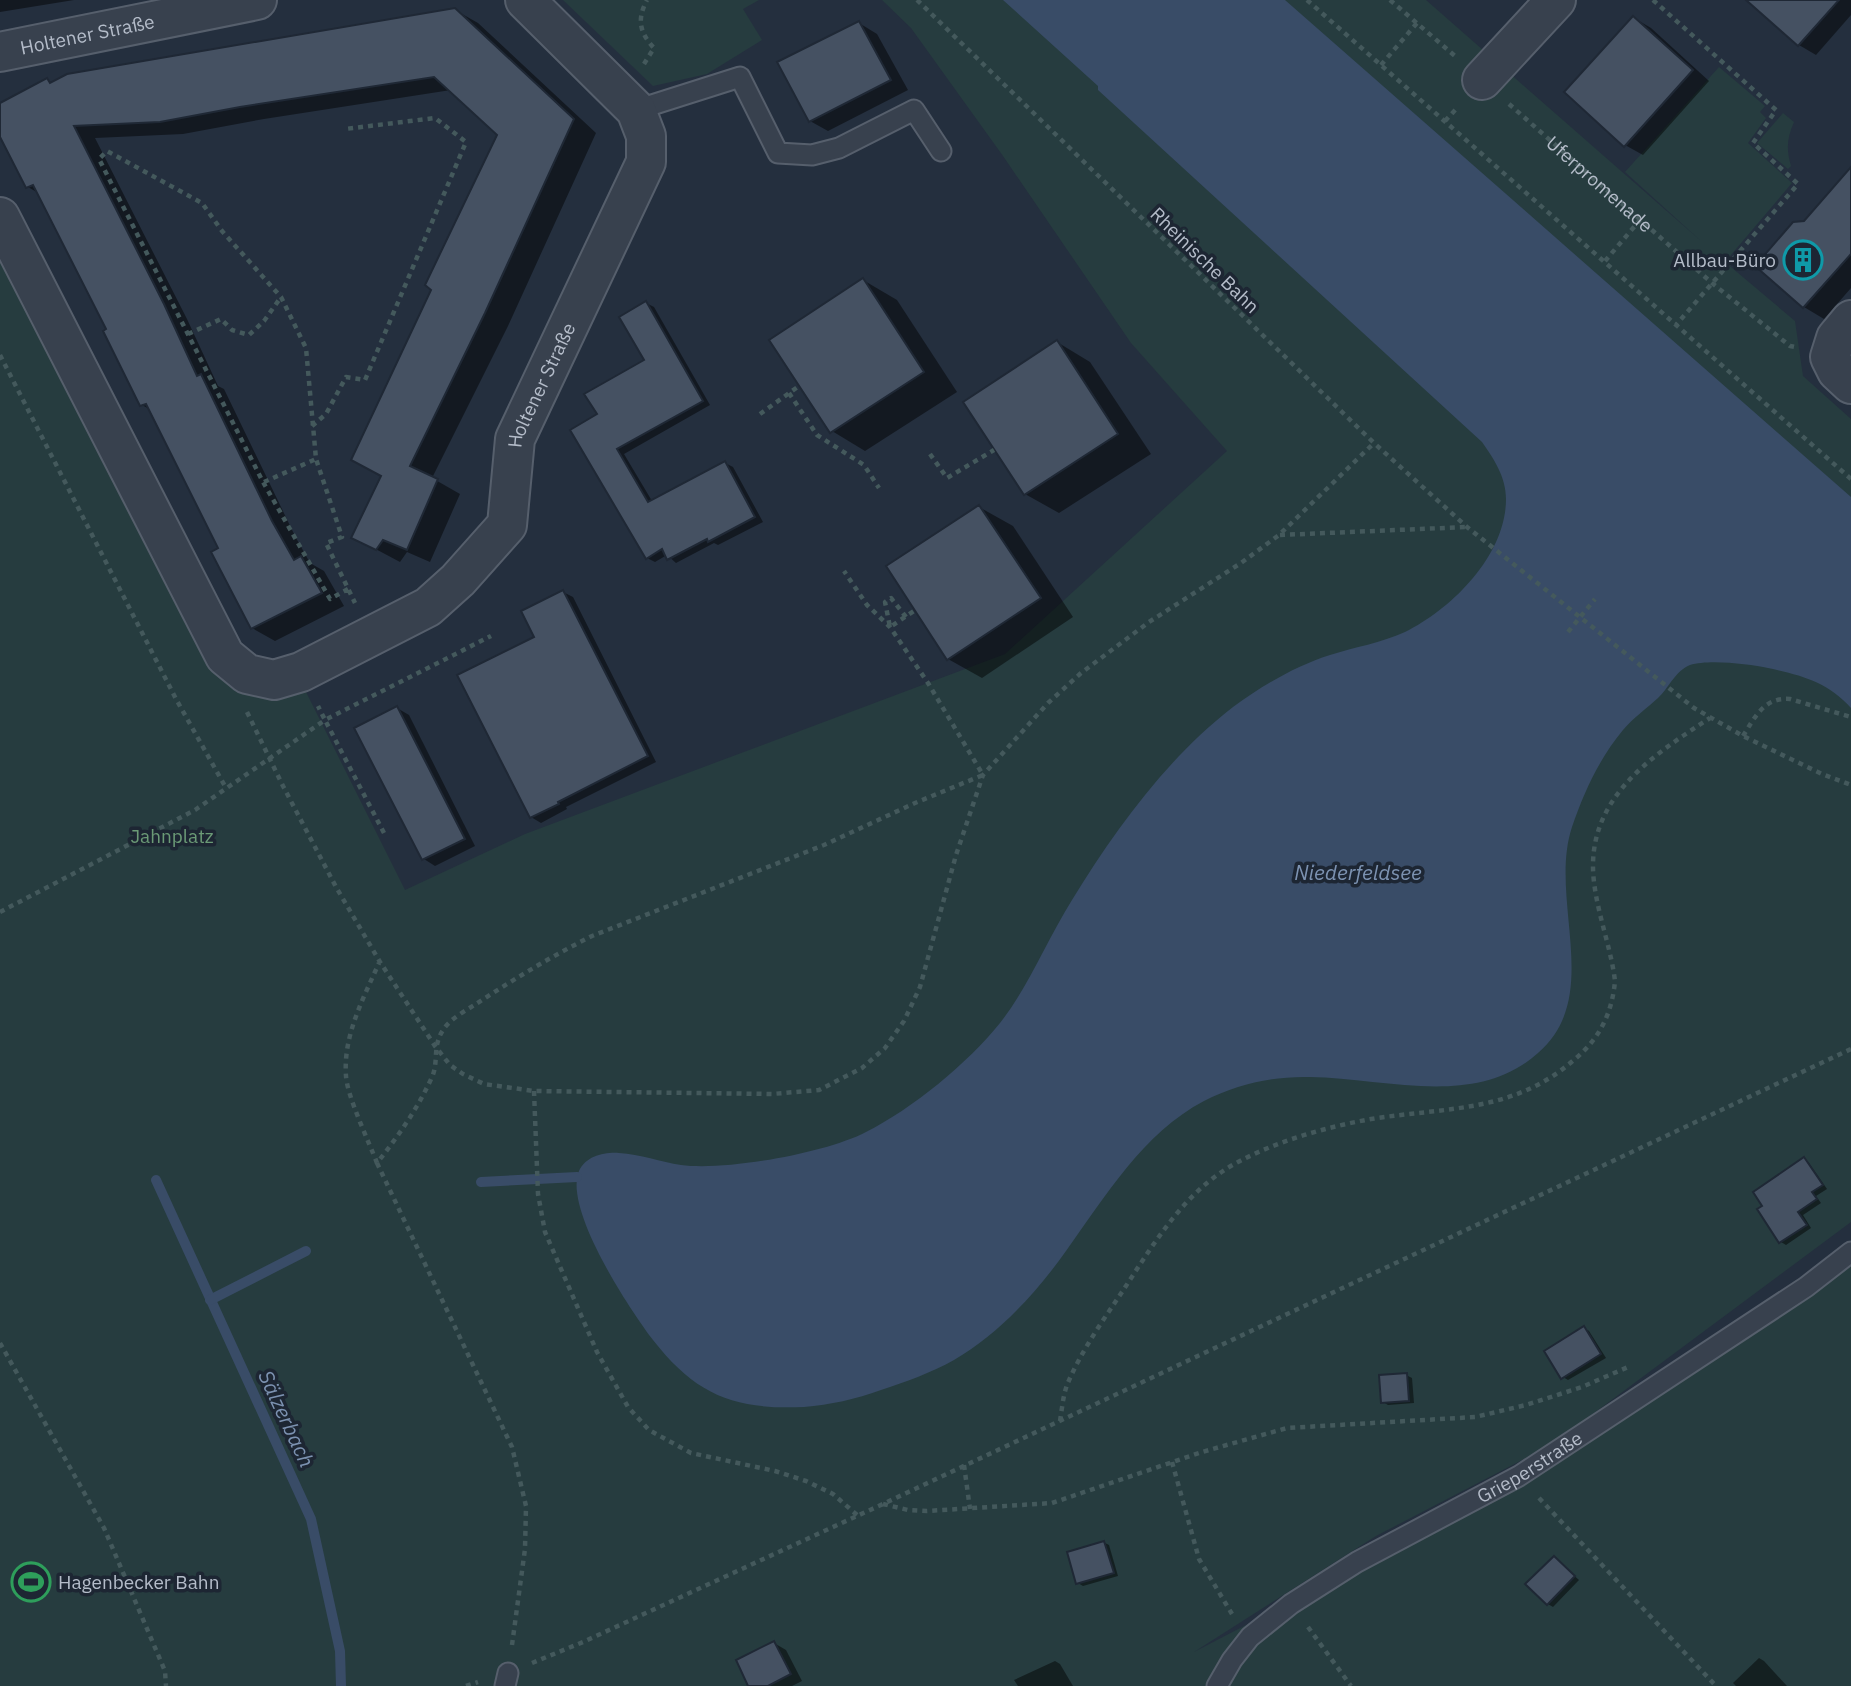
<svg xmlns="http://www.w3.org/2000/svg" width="1851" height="1686" font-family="'IBM Plex Sans',sans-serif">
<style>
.green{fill:#263c3f}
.water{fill:#394c67}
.shadow{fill:#0007}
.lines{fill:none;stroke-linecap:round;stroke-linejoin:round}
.stream{stroke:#394c67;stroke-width:10}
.building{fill:#455162;stroke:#1f2835;stroke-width:2}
.service-casing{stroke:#565f6c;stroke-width:23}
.minor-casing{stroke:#565f6c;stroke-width:42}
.path{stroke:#44595c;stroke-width:4.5;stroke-dasharray:5 5;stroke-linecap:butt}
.service{stroke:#38414e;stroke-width:19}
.minor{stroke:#38414e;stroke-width:38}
.labels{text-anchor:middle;stroke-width:7;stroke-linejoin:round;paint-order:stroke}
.street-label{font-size:19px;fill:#b4bcc9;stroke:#1d2633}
.poi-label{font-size:19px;fill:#b4bcc9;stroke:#1d2633;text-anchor:end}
.park-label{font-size:19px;fill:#6b9a76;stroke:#1d2633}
.water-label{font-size:21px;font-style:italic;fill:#7c92b1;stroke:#1d2633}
</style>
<rect width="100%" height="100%" fill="#242f3e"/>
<!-- green -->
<g class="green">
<path d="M 563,0 L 759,0 L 743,9 L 762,40 L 707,74 L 653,86 Z"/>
<path d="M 882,0 L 1426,0 L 1701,241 L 1625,172 L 1719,67 L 1765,106 L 1760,112 L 1766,118 L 1748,143 L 1792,183 L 1725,262 L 1795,321 L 1803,376 L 1851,419 L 1851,1222 L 1551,1445 L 1376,1536 L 1194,1652 L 1532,1476 L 1851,1259 L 1851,1686 L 0,1686 L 0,230 L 221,659 L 299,678 L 405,890 L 525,834 L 1005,654 L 1227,451 L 1131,343 L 1003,156 L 911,28 Z"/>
<path d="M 1783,113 L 1794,122 C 1787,138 1786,149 1791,166 L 1788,169 L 1757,143 Z"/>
</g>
<!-- water -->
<path class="water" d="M 1003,0 L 1285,0 L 1851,497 L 1851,708 C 1828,682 1801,675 1768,668 C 1750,664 1709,659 1690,665 C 1675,671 1669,688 1658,698 C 1646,709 1633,718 1623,730 C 1599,759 1584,792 1572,827 C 1548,900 1604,996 1538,1053 C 1476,1109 1386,1078 1310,1077 C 1273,1076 1237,1084 1204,1101 C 1143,1133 1105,1197 1066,1251 C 1037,1292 998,1335 954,1360 C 931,1373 905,1382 881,1390 C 856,1399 830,1405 804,1407 C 734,1410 696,1395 653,1340 C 630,1310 563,1209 579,1171 C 586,1156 604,1152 619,1153 C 640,1154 661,1162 681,1165 C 726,1171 826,1153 866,1132 C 912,1109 968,1063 1000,1023 C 1029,986 1047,940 1072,900 C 1115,830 1167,758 1233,707 C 1262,686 1295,666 1330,655 C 1355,647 1381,643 1405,632 C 1452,609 1506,555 1506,499 C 1506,477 1494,459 1482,442 L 1098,90 L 1098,86 Z"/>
<!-- shadow -->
<g class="shadow">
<path d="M 0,0 L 74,0 L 0,12 Z"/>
<path d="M 1748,0 L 1851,0 L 1851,15 L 1816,55 L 1799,45 Z"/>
<path d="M 455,10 L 478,23 L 596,133 L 508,326 L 432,478 L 460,494 L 430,562 L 407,552 L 400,562 L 353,537 L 382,476 L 433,289 L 499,135 L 451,90 L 264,119 L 183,134 L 95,138 L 187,319 L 218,386 L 224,389 L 295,536 L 310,563 L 324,571 L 344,606 L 275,641 L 252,628 L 221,548 L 151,410 L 142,405 L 108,329 L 40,194 L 28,187 L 0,133 L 0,105 L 47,80 L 53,83 Z"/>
<path d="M 1634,18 L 1651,28 L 1709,81 L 1643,155 L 1625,145 Z"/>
<path d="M 859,23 L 877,34 L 908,90 L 828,131 L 810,121 Z"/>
<path d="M 1851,170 L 1851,288 L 1824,319 L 1804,307 L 1757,266 L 1804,223 Z"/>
<path d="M 863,280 L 897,300 L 957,392 L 865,451 L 832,431 Z"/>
<path d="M 646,303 L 654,307 L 710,405 L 624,454 L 652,501 L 725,463 L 733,467 L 763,522 L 718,545 L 714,543 L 676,563 L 667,555 L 655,562 L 647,558 L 599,415 L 647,361 Z"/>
<path d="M 1057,342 L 1090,362 L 1151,454 L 1059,513 L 1025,494 Z"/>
<path d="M 979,507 L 1013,526 L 1073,617 L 982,678 L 948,659 Z"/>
<path d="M 563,592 L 573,597 L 656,762 L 566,807 L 567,809 L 541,823 L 531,817 L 536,638 Z"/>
<path d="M 397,708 L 409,715 L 475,846 L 435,866 L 424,859 Z"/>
<path d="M 1804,1159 L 1809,1163 L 1827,1189 L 1816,1196 L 1821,1203 L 1803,1215 L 1811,1228 L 1786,1245 L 1781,1242 Z"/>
<path d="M 1584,1328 L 1589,1331 L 1606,1358 L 1568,1380 L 1563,1377 Z"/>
<path d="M 1406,1375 L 1412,1378 L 1414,1403 L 1388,1405 L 1383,1402 Z"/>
<path d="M 1103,1542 L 1109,1545 L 1118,1576 L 1083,1586 L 1078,1583 Z"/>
<path d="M 1554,1558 L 1579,1580 L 1553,1607 L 1548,1604 Z"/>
<path d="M 774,1643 L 786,1650 L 802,1681 L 792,1686 L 750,1686 Z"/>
<path d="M 1759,1658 L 1764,1661 L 1787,1686 L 1736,1686 L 1733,1683 Z"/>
<path d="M 1055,1661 L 1060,1664 L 1073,1686 L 1018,1686 L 1014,1680 Z"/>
</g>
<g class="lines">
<!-- stream -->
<g class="stream">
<path d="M 156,1180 L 311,1519 L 340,1651 L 341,1686"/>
<path d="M 481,1182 L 577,1177"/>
<path d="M 210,1300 L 306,1251"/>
</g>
</g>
<!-- building -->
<g class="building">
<path d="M 1746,0 L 1839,0 L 1798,46 Z"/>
<path d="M 455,8 L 574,119 L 485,313 L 410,466 L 438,479 L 407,550 L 383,540 L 376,550 L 351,538 L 381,476 L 351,460 L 431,290 L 425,285 L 497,135 L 434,77 L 240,107 L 160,122 L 74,126 L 164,304 L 197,376 L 201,374 L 272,521 L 294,560 L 301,556 L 322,593 L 251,629 L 211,552 L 218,548 L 146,404 L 140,406 L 103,331 L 106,329 L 33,185 L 26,188 L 0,137 L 0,103 L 47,78 L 50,83 L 67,74 Z"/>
<path d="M 1633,16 L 1693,70 L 1624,147 L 1564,92 Z"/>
<path d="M 859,21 L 891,80 L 809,122 L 777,62 Z"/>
<path d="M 1851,167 L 1851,254 L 1803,308 L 1755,266 L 1793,222 L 1804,221 Z"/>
<path d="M 863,278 L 924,372 L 830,433 L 769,340 Z"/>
<path d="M 646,301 L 703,401 L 617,449 L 648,502 L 725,461 L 755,517 L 708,542 L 707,539 L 667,560 L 662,549 L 646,559 L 570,430 L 597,414 L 584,394 L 644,360 L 619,317 Z"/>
<path d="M 1057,340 L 1118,434 L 1024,495 L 963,402 Z"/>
<path d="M 979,505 L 1041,598 L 947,660 L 886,566 Z"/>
<path d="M 563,590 L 648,756 L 558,802 L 559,804 L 530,818 L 457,675 L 534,637 L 521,611 Z"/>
<path d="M 397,706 L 465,839 L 422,860 L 354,728 Z"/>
<path d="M 1804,1157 L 1823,1185 L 1812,1192 L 1817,1199 L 1798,1212 L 1807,1225 L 1779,1243 L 1757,1209 L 1762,1206 L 1753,1192 Z"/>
<path d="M 1584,1326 L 1601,1354 L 1561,1379 L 1544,1351 Z"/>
<path d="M 1407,1373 L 1409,1401 L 1381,1403 L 1379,1375 Z"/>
<path d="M 1104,1541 L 1114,1573 L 1076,1584 L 1067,1552 Z"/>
<path d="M 1554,1556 L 1575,1576 L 1547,1605 L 1525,1584 Z"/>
<path d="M 774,1641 L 791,1674 L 768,1686 L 748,1686 L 736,1660 Z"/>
</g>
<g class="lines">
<!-- service casing -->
<g class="service-casing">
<g id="service">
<path d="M 636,110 L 740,77 L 778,153 L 812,155 L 839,148 L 914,110 L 941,151"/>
<path d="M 505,1686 L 508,1673"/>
<path id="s2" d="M 1217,1686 L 1232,1660 L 1250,1637 L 1291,1604 L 1357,1562 L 1519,1476 L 1806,1287 L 1851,1252"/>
</g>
</g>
<!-- minor casing -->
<g class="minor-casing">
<g id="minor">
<path id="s3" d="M 0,52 L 257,0"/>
<path d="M 1482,80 L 1556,0"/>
<path id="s4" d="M 0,217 L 225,656 L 247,674 L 274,680 L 301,672 L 428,607 L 458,580 L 507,525 L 515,439 L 646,162 L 646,136 L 636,110 L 525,0"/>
<path d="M 1851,320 L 1836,338 L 1830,357 L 1837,371 L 1851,384"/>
</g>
</g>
<!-- path -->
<g class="path">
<path d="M 917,0 L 1374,443 L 1467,527 L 1694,708 L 1743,736 L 1822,774 L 1851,785"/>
<path d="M 1307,0 L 1851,479"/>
<path d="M 1390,0 L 1455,56"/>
<path d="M 1653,0 L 1776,110 L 1753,143 L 1798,184 L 1676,325"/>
<path d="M 644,64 L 654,48 C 639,32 637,19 647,0"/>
<path d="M 1381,65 L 1417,23"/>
<path id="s1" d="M 1509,104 L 1712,283 L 1790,346 L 1795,347"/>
<path d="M 1445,121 L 1457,108"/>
<path d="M 1605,261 L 1640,220"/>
<path d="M 188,334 L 221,319 L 232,330 L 249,335 L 264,321 L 281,297"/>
<path d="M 0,355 L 176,699 L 226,788"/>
<path d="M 789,393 L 817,435 L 864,465 L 879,488"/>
<path d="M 760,414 L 799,386"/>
<path d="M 312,426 L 326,414 L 346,377 L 365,380 L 466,142 L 435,118 L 345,129"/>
<path d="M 930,454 L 947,478 L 994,450"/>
<path d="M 264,482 L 316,459"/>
<path d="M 1280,535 L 1467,527"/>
<path d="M 348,589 L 330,599 L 263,482 L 99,159 L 107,151 L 202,203 L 222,231 L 281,297 L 306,348 L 316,459 L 342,537 L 326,543 L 355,603"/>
<path d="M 906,617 L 891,598 L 885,602 L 890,627 L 914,611"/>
<path d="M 1568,632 L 1595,599"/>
<path d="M 247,712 L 283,786 L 336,887 L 380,962 L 435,1046 L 450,1065 L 463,1074 L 484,1084 L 534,1091 L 772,1094 L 819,1090 L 862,1068 L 885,1048 L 904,1021 L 920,987 L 956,855 L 983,775 L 1048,703 L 1081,673 L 1149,622 L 1241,563 L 1279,535 L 1374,443"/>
<path d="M 1743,736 C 1755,717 1764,697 1790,699 L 1851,717"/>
<path d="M 384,833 L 325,720 L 491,636"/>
<path d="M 0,912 L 195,810 L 325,720 L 318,706"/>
<path d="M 534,1091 L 538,1194 L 545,1232 L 597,1352 L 628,1407 L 649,1430 L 691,1453 L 775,1471 L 806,1481 L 833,1494 L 857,1515"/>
<path d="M 377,1163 C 369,1142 347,1096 346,1076 C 343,1036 363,999 379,963"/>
<path d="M 0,1343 L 104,1528 L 165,1671 L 166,1686"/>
<path d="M 1060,1421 C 1062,1409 1063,1396 1067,1385 C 1081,1351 1104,1319 1124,1289 C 1156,1240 1187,1188 1240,1161 C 1280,1140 1327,1127 1371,1119 C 1447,1107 1514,1113 1575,1059 C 1600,1038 1612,1013 1615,981 C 1611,948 1598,916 1594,882 C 1584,800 1650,757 1710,718"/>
<path d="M 1172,1462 L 1199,1559 L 1232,1614"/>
<path d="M 964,1465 L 970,1509"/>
<path d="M 1539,1498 L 1716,1686"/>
<path d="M 883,1504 L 908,1510 L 927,1511 L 1052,1503 L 1202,1452 L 1287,1428 L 1475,1417 L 1526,1405 L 1582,1387 L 1628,1367"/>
<path d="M 1308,1627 L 1351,1686"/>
<path d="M 512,1645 L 525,1549 L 526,1506 L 512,1447 L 377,1163 C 399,1135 418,1108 432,1077 C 439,1061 432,1047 443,1030 C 450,1019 465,1011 476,1004 C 514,979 552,956 592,936 L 824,845 L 915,803 L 983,775 L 928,683 L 890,627 L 867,605 L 844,571"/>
<path d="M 532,1663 L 583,1642 L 883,1504 L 1851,1049"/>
<path d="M 466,1686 L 478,1682"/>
</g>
<!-- service -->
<use href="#service" class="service"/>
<!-- minor -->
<use href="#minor" class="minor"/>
</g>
<!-- icons -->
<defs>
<g id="building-ring" transform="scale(2.0125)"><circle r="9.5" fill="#1d2633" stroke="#0f9aa8" stroke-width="1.5"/><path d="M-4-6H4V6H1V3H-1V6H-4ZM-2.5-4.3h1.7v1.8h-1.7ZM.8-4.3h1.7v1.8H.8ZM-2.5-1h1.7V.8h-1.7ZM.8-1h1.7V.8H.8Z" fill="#0f9aa8"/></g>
<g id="stadium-ring" transform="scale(2.0125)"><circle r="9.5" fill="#1d2633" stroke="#2e9e5b" stroke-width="1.5"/><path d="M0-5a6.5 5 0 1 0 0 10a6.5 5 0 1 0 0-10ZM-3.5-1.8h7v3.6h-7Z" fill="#2e9e5b"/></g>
</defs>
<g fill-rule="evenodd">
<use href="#building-ring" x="1803" y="260"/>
<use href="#stadium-ring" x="31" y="1582"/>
</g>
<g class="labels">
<!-- street labels -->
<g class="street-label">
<text dy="7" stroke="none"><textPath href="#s3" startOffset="89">Holtener Straße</textPath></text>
<text dy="7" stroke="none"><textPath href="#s1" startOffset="121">Uferpromenade</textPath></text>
<text transform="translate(1205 260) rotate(44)" y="7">Rheinische Bahn</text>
<text dy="7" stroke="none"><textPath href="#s4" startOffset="980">Holtener Straße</textPath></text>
<text dy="7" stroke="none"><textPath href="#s2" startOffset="387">Grieperstraße</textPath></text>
</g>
<!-- poi labels -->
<g class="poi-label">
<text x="1776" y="267">Allbau-Büro</text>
<text x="58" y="1589" text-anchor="start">Hagenbecker Bahn</text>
</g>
<!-- park labels -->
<g class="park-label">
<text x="172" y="843">Jahnplatz</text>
</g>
<!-- water labels -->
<g class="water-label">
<text x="1358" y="880">Niederfeldsee</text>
<text transform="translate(286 1419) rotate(65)" y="7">Sälzerbach</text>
</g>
</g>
</svg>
